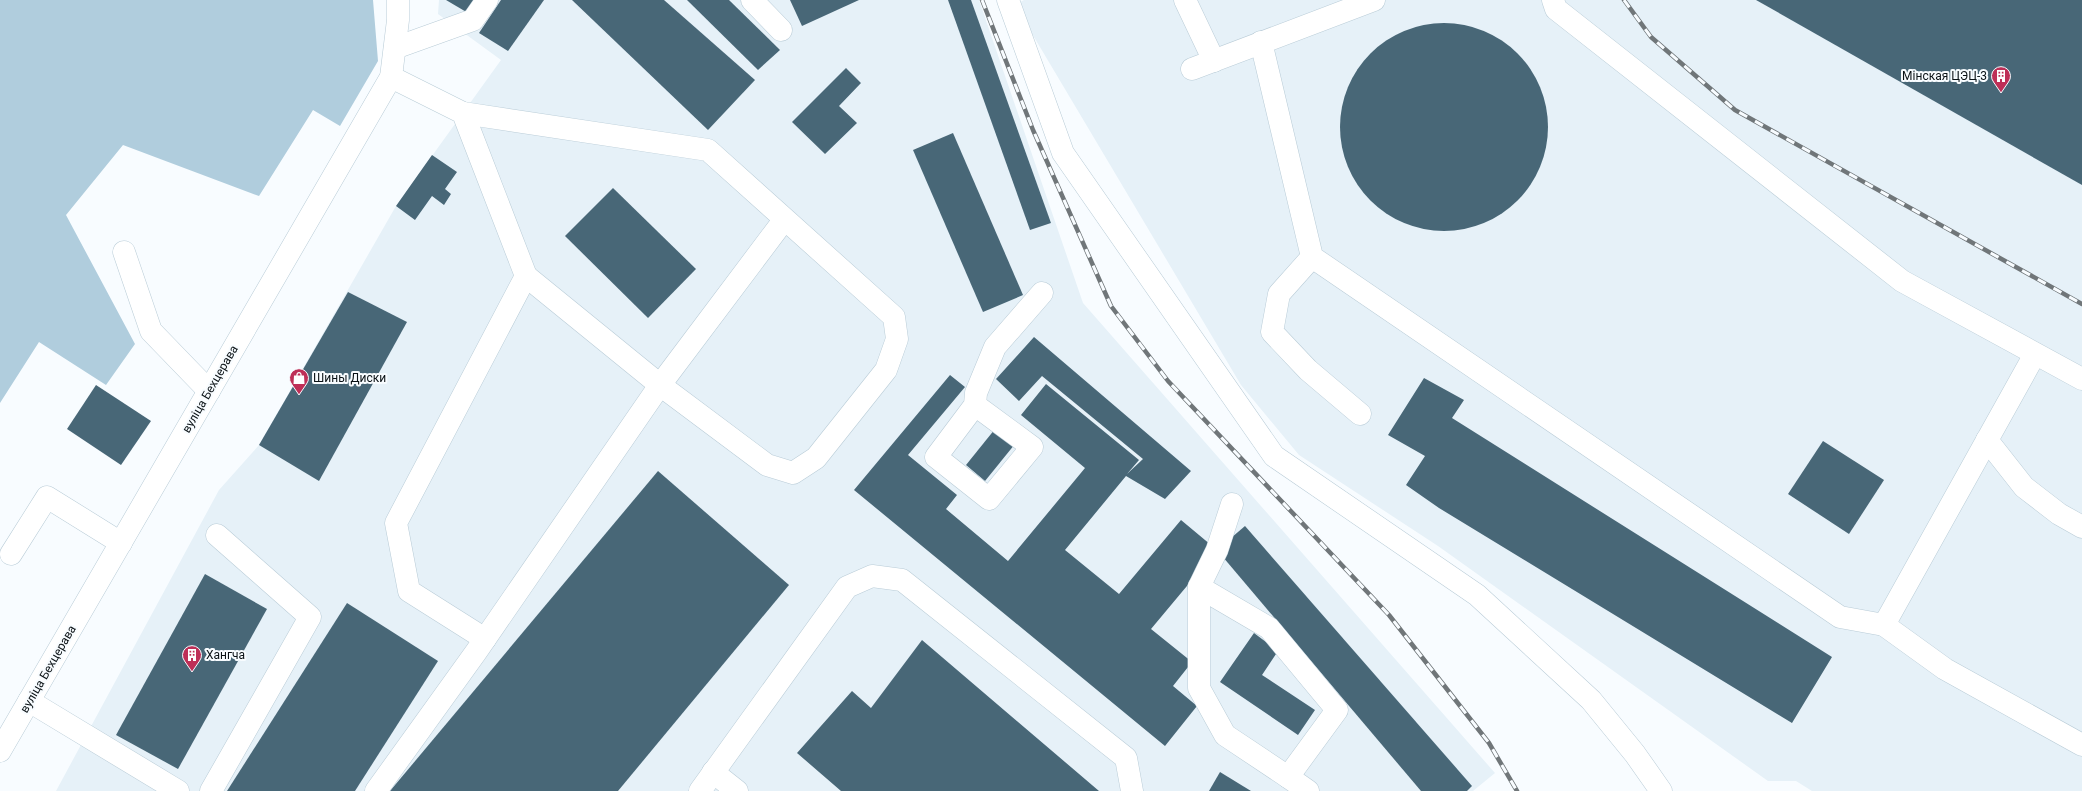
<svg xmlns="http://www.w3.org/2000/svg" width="2082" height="791" font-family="Roboto,sans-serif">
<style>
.built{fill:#e6f1f8}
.green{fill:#b0cddd}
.building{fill:#486777}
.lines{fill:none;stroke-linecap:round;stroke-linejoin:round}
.minor-casing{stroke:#b9ccd7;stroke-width:23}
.minor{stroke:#fff;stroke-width:22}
.rail-casing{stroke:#707679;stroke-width:4.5}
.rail{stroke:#f8fcff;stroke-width:3;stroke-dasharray:9;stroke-linecap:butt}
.labels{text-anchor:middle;stroke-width:4;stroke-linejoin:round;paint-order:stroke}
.poi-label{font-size:12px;fill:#0a1115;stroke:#f8fcff;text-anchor:start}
.street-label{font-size:12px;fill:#0a1115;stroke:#f8fcff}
</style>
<rect width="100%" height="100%" fill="#f8fcff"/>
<!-- built -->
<g class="built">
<path d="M 439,0 L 979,0 L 1083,303 L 1495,773 L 1473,791 L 56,791 L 219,490 L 259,445 L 396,206 L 501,60 L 438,14 Z"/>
<path d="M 1024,0 L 2082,0 L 2082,791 L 1812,791 L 1796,781 L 1768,781 L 1438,546 L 1299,455 L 1241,385 L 1015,5 Z"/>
</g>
<!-- green -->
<path class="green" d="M 0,0 L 373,0 L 378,61 L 340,126 L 313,110 L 259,196 L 123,145 L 66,215 L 135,344 L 106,385 L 39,342 L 0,403 Z"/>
<!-- building -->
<g class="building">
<path d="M 446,0 L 476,0 L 468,13 Z"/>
<path d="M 501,0 L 544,0 L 508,51 L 479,33 Z"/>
<path d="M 572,0 L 664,0 L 755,80 L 708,130 Z"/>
<path d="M 687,0 L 729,0 L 780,50 L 758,70 Z"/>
<path d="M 790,0 L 859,0 L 802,26 Z"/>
<path d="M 948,0 L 971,0 L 1051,223 L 1030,230 Z"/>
<path d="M 1756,0 L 2082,0 L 2082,185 Z"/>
<circle cx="1444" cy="127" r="104"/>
<path d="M 846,68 L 861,83 L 839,106 L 857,123 L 825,154 L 792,122 Z"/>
<path d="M 953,133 L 1023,295 L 983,312 L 913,150 Z"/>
<path d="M 432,155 L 457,172 L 445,189 L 451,194 L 444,205 L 432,196 L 415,220 L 396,206 Z"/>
<path d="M 613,188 L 696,269 L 648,318 L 565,236 Z"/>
<path d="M 348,292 L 407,322 L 319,481 L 259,445 Z"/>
<path d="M 1034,337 L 1191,471 L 1165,499 L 1126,476 L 1065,550 L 1119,594 L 1181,520 L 1217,550 L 1151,629 L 1192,662 L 1173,686 L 1197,706 L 1165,746 L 854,490 L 950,375 L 965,387 L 908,455 L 957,495 L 946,509 L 1008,561 L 1085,468 L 1021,415 L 1046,384 L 1139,460 L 1127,474 L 1143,459 L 1042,376 L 1019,401 L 996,379 Z"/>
<path d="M 1424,378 L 1464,400 L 1452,418 L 1832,657 L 1792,723 L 1439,508 L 1406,485 L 1425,456 L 1388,435 Z"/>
<path d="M 96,385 L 151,421 L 121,465 L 67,429 Z"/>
<path d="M 995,429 L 1015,444 L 985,481 L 966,465 Z"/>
<path d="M 1823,441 L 1884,480 L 1849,534 L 1788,494 Z"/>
<path d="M 658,471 L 789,585 L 618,791 L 390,791 Z"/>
<path d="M 1245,526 L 1472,786 L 1467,791 L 1421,791 L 1217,550 Z"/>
<path d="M 205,574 L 267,609 L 178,769 L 116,735 Z"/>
<path d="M 347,603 L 438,661 L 355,791 L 227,791 Z"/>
<path d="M 1254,633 L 1278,651 L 1262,675 L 1315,710 L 1298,735 L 1220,682 Z"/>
<path d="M 922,640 L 1099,791 L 841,791 L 797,753 L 852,691 L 871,708 Z"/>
<path d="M 1220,772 L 1251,791 L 1209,791 Z"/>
</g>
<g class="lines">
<!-- minor casing -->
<g class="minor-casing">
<g id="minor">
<path d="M 752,0 L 781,30"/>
<path d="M 1008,0 L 1063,153 L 1274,456 L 1477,595 L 1591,700 L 1635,754 L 1661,791"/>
<path d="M 1185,0 L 1214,61"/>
<path d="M 1553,0 L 1556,9 L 1902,281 L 2082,379"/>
<path d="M 1261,42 L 1312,257 L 1840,617 L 1884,625 L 2035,354"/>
<path d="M 395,48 L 473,20 L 487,0"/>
<path d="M 1192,69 L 1374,0"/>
<path d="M 391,77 L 463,113 L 526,276 L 396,523 L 409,591 L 485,639"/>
<path d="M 463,113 L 708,150 L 894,317 L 897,339 L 886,370 L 816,458 L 793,473 L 767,465 L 660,385 L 526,276"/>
<path d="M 124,252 L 151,331 L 209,391"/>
<path d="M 1312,257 L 1279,294 L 1272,332 L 1308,370 L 1360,414"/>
<path d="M 975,405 L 1032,447 L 989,499 L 936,457 L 975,405 L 976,393 L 995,347 L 1042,293"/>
<path d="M 1987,440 L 2024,487 L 2059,514 L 2082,527"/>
<path d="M 11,554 L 47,497 L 121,543"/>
<path d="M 1199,587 L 1269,628 L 1337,710 L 1288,777 L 1225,735 L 1199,688 Z"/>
<path d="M 1199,587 L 1217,550 L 1232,504"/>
<path d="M 1884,625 L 1945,669 L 2082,745"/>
<path d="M 29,701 L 178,791"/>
<path d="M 0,751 L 391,77 L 398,20 L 398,0"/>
<path d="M 713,772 L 737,791"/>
<path d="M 1288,777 L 1308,791"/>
<path d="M 211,791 L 310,617 L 217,535"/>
<path d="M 376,791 L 476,652 L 660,385 L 784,220"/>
<path d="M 700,791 L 847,587 L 872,576 L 902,580 L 1126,758 L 1132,791"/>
</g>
</g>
<!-- minor -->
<use href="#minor" class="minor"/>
<!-- rail casing -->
<g class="rail-casing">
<g id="rail">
<path d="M 982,0 L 1033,130 L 1111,306 L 1168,381 L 1389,615 L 1489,743 L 1517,791"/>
<path d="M 1624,0 L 1651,37 L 1735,110 L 2082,304"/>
</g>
</g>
<!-- rail -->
<use href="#rail" class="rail"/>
</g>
<!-- icons -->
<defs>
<g id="building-pin" transform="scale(1)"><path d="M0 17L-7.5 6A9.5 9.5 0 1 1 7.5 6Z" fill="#be2f57" stroke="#f8fcff"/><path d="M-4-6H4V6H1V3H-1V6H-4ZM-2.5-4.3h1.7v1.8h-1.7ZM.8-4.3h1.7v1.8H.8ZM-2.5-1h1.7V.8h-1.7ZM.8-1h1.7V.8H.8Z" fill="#fff"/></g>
<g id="shop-pin" transform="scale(1)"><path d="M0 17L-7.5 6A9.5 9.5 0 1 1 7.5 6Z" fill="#be2f57" stroke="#f8fcff"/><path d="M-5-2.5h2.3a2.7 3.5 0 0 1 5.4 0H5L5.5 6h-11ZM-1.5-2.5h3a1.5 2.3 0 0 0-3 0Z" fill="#fff"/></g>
</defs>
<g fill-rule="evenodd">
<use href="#building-pin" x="2001" y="76"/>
<use href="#shop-pin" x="299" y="378"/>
<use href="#building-pin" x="192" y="655"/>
</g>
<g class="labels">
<!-- poi labels -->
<g class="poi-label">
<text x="1987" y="80" text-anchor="end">Мінская ЦЭЦ-3</text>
<text x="313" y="382">Шины Диски</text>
<text x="206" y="659">Хангча</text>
</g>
<!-- street labels -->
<g class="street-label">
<text transform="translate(210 389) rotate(-60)" y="4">вуліца Бехцерава</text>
<text transform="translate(48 669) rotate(-60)" y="4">вуліца Бехцерава</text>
</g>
</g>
</svg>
